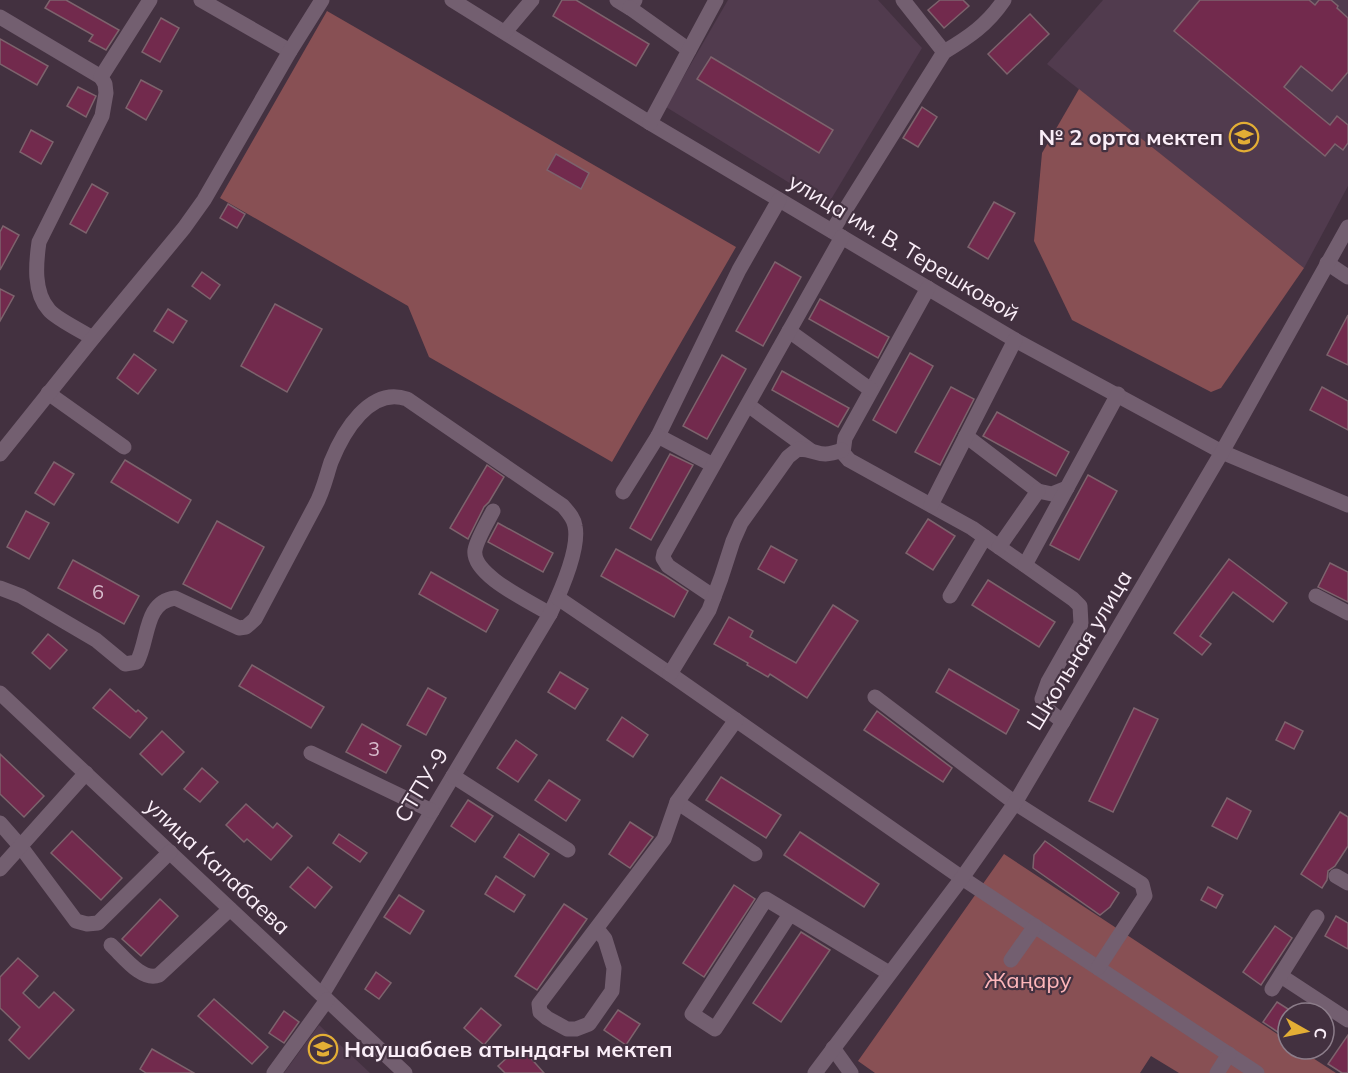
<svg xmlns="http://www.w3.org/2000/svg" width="1348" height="1073" font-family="Mulish,sans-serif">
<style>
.built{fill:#513b4e}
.green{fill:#885054}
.building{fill:#722a4d;stroke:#7d636d;stroke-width:1.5}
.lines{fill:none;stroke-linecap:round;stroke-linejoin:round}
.minor{stroke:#735f70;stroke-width:15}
.labels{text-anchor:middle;stroke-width:4.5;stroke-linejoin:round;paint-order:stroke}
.number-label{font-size:20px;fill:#d8bdcd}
.poi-label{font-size:22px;font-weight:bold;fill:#faeef8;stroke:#433140;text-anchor:end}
.street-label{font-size:22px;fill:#faeef8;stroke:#433140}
.park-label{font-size:22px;fill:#fdb6ba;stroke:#433140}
</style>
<rect width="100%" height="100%" fill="#433140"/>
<!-- built -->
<g class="built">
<path d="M 728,0 L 878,0 L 922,48 L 827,206 L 666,107 Z"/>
<path d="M 1103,0 L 1348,0 L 1348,186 L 1304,268 L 1047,64 Z"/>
<path d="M 319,1025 L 370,1073 L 284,1073 Z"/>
</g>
<!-- green -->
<g class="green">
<path d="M 327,11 L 736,247 L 612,462 L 429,357 L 408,306 L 220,198 Z"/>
<path d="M 1079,89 L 1304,268 L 1221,388 L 1211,392 L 1072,320 L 1034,241 L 1042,153 Z"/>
<path d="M 1004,854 L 1288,1041 L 1288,1049 L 1299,1049 L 1336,1073 L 1179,1073 L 1151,1056 L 1140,1073 L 875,1073 L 858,1061 Z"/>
</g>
<!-- building -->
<g class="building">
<path d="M 50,0 L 66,0 L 119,30 L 106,50 L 89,41 L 93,35 L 45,8 Z"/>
<path d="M 562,0 L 576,0 L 649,44 L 636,66 L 553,16 Z"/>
<path d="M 940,0 L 963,0 L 969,6 L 944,28 L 928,10 Z"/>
<path d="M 1200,0 L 1309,0 L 1315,5 L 1319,0 L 1331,0 L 1338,6 L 1337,8 L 1348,18 L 1348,72 L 1332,91 L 1301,66 L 1284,87 L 1330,125 L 1337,116 L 1348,125 L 1348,143 L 1343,150 L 1335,144 L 1325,156 L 1174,31 Z"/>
<path d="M 1030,14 L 1049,34 L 1007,74 L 988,54 Z"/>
<path d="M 161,18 L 179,28 L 160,62 L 142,52 Z"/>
<path d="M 0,39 L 48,66 L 37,85 L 0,64 Z"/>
<path d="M 711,57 L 833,130 L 819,153 L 697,79 Z"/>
<path d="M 141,80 L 162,91 L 146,120 L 126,108 Z"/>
<path d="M 78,87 L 96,96 L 86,117 L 67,106 Z"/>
<path d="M 922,107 L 937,117 L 918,147 L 903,138 Z"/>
<path d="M 31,130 L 53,142 L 41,164 L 20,152 Z"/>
<path d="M 556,154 L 589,173 L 581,189 L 547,170 Z"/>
<path d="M 92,184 L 108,193 L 86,233 L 70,224 Z"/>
<path d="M 994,202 L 1015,213 L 988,259 L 968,247 Z"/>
<path d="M 228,204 L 245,214 L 237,228 L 220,218 Z"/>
<path d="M 3,226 L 19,235 L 0,270 L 0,232 Z"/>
<path d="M 775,262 L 801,277 L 763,346 L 736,331 Z"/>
<path d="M 202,272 L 220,285 L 210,299 L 192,286 Z"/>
<path d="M 0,289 L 14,296 L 0,321 Z"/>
<path d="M 820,299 L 889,337 L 878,358 L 809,319 Z"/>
<path d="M 275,304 L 322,329 L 287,392 L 241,366 Z"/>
<path d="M 168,309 L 187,321 L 173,343 L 154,331 Z"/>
<path d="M 1348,315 L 1348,365 L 1327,355 Z"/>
<path d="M 910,353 L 933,366 L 896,433 L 873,420 Z"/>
<path d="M 134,354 L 156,370 L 138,394 L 117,378 Z"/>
<path d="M 722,355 L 746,369 L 707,439 L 683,426 Z"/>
<path d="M 782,371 L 849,408 L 838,427 L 772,390 Z"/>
<path d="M 951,387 L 974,399 L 940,465 L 915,452 Z"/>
<path d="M 1322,387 L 1348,401 L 1348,430 L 1310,410 Z"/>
<path d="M 997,412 L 1069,452 L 1056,476 L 983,436 Z"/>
<path d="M 670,454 L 693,465 L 651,540 L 630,528 Z"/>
<path d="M 125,460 L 191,500 L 178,523 L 111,482 Z"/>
<path d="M 54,462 L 74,474 L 54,505 L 35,493 Z"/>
<path d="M 487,465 L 504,477 L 489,502 L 484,507 L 468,539 L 450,528 Z"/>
<path d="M 1088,475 L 1117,491 L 1079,560 L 1050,545 Z"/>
<path d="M 26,511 L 49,523 L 29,559 L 7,547 Z"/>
<path d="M 928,519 L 955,536 L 933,570 L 906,553 Z"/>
<path d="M 217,521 L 264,547 L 231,609 L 183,584 Z"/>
<path d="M 498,523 L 553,553 L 543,572 L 488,542 Z"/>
<path d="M 771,546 L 797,560 L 784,583 L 758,569 Z"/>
<path d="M 616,549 L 665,576 L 688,591 L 674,617 L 601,576 Z"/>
<path d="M 1229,559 L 1287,603 L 1273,622 L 1233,592 L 1200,636 L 1211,644 L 1202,655 L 1174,633 Z"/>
<path d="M 73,560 L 139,596 L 124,624 L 58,588 Z"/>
<path d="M 1330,563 L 1348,572 L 1348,602 L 1318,587 Z"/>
<path d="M 431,572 L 498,610 L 486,632 L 419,594 Z"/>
<path d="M 988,580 L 1055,622 L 1039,647 L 972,605 Z"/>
<path d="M 833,605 L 858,621 L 807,698 L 770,674 L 768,677 L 747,665 L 748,663 L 714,644 L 729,617 L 753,631 L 750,637 L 796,663 Z"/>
<path d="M 48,634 L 67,650 L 50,669 L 32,653 Z"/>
<path d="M 252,665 L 324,707 L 311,728 L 239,686 Z"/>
<path d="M 949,669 L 1019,710 L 1006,734 L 936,692 Z"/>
<path d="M 560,672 L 588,689 L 575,709 L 548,692 Z"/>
<path d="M 428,688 L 446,698 L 426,735 L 407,725 Z"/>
<path d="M 110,689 L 136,712 L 138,710 L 147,718 L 130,738 L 93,708 Z"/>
<path d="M 1134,708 L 1158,719 L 1113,812 L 1089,801 Z"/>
<path d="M 877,711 L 952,768 L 943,782 L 864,730 Z"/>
<path d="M 622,717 L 648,735 L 633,757 L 607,740 Z"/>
<path d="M 1285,722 L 1303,731 L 1294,749 L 1276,740 Z"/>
<path d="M 362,724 L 401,746 L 386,773 L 346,752 Z"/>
<path d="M 162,731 L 184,752 L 162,775 L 140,754 Z"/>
<path d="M 516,740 L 537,755 L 518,782 L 497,768 Z"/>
<path d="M 0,754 L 44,796 L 24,817 L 0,794 Z"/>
<path d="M 202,768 L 218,782 L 200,802 L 184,789 Z"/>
<path d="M 721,777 L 781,815 L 766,838 L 706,800 Z"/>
<path d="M 549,780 L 580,800 L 566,821 L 535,800 Z"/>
<path d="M 1227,798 L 1251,811 L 1237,839 L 1212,826 Z"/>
<path d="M 468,800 L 493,816 L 475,842 L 451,826 Z"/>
<path d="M 246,804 L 273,828 L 277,823 L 292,836 L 271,860 L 247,839 L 244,842 L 226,825 Z"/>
<path d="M 1340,812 L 1348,817 L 1348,846 L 1335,866 L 1328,871 L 1327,880 L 1322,888 L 1301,874 Z"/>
<path d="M 630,822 L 653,837 L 630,868 L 609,854 Z"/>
<path d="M 72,831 L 122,878 L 101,900 L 51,853 Z"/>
<path d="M 800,832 L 879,884 L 864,907 L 784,855 Z"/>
<path d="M 339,834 L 367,853 L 360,862 L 333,843 Z"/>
<path d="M 519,834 L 549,854 L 534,877 L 504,857 Z"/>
<path d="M 1045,841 L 1119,893 L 1110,907 L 1100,915 L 1033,868 L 1034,855 Z"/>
<path d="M 308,867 L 332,887 L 315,908 L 290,887 Z"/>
<path d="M 496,876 L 525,895 L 514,912 L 485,894 Z"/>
<path d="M 734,885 L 755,899 L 704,977 L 683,963 Z"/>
<path d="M 1208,887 L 1223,895 L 1216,908 L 1201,900 Z"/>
<path d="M 399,895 L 424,911 L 410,934 L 384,917 Z"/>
<path d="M 160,899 L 178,916 L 141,956 L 122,939 Z"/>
<path d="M 564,904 L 587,919 L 537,990 L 515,976 Z"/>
<path d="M 1336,916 L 1348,923 L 1348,949 L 1325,936 Z"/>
<path d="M 1275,926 L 1292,938 L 1261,985 L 1243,972 Z"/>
<path d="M 801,932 L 830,950 L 781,1022 L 753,1003 Z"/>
<path d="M 18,958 L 38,976 L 23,993 L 39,1008 L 54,992 L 74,1010 L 29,1059 L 9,1040 L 20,1027 L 0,1008 L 0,977 Z"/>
<path d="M 376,972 L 391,983 L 379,999 L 365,989 Z"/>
<path d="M 214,999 L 268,1047 L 252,1064 L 198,1016 Z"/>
<path d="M 1277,1002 L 1288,1009 L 1288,1039 L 1263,1022 Z"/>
<path d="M 481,1008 L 501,1025 L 484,1045 L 464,1028 Z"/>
<path d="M 618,1010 L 640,1024 L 626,1045 L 604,1030 Z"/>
<path d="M 284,1011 L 299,1022 L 284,1043 L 269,1033 Z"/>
<path d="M 1348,1035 L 1348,1073 L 1342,1073 L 1328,1064 Z"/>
<path d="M 520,1046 L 544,1073 L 505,1073 L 498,1066 Z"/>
<path d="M 152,1049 L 194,1073 L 146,1073 L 140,1069 Z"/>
</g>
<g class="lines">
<!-- minor -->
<g class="minor">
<path d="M 201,0 L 290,51"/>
<path d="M 452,0 L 650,123 L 1015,340 L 1222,452 L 1348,505"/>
<path d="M 617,0 L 630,8 L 635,0"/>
<path d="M 903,0 L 944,52"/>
<path d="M 630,8 L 689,50"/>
<path d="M 0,17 L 101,77"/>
<path d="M 505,32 L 532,0"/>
<path d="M 650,123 L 716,0"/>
<path d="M 832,231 L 944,52 C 969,37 987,25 1004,0"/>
<path d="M 1327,263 L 1348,277"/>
<path d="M 928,288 L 845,438 L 843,453 L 849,460 L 972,528 L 1073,599 L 1080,606 L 1081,624 L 1048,682 L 1042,699 L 1047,709 L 1063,722"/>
<path d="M 789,331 L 871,390"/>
<path d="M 93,338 C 83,332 55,318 49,310 C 33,292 36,263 39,242 L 102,116 L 106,93 L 105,84 L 101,77 L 150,0"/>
<path d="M 48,393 L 124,447"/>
<path d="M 748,405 L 810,450"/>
<path d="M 966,436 L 1038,491 L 1052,494 L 1067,488"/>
<path d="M 0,454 L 93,338 L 184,228 L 204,200 L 290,51 L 322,0"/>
<path d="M 713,465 L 658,436 L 739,270 L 779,200"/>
<path d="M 623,492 L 658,436"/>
<path d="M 931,505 L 1015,340"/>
<path d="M 493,511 C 488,521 477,539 475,550 C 471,575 531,602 550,614"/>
<path d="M 999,547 L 1038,491"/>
<path d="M 1025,565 L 1118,394"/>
<path d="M 0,588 L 21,596 L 96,640 L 125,664 L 137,662 C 149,640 144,602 175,598 L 239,628 L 246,627 L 255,619 C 275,581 295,543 315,506 C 323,492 326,477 331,462 C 343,432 370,386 407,399 L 563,506 C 568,512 574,518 575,526 C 580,549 560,593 550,614 L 322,995"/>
<path d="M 950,596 L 985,537"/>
<path d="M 1316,596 L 1348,613"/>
<path d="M 714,597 L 668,566 L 663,558 L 664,553 L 842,237"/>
<path d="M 558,598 L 670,674 L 962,878 L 1257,1073"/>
<path d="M 670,674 L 709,610 L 721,578 L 733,541 L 741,523 L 788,457 L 798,449 C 820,450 818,459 842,450"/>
<path d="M 0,693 L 405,1073"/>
<path d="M 875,697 L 1015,803 L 1142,884 L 1145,896 L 1098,968"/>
<path d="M 311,753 L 432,811"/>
<path d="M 453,776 L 568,850"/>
<path d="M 677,802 L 755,854"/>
<path d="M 0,823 L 21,847 L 76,921 L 87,924 L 98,923 L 170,852"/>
<path d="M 0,869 L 86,773"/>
<path d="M 1336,876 L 1348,883"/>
<path d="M 790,914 L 715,1029 L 692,1014 L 766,899 L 889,973"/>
<path d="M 597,929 L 605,939 L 614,968 L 612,991 L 589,1024 L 576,1029 L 567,1029 L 547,1018 L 540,1012 L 539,1004 L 664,839 L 677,802 L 736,720"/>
<path d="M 111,945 C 123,956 142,982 159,975 L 230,909"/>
<path d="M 1011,960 L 1035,926"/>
<path d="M 1281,976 L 1348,1020"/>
<path d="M 1272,989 L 1317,917"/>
<path d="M 833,1048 L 851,1073"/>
<path d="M 274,1073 L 327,1000"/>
<path d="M 815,1073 L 962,878 L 1015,803 L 1222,452 L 1348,227"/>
<path d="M 1217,1073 L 1229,1054"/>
</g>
</g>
<!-- icons -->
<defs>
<g id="school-ring" transform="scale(1.5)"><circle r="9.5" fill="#433140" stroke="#e3ae35" stroke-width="1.5"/><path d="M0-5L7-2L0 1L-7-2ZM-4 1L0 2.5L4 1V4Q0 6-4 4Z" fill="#e3ae35"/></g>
</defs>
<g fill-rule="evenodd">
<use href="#school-ring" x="1244" y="137"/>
<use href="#school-ring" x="323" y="1049"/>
</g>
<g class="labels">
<!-- number labels -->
<g class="number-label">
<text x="98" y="599">6</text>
<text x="374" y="756">3</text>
</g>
<!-- poi labels -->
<g class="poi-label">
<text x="1223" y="145">№ 2 орта мектеп</text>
<text x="344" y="1057" text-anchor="start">Наушабаев атындағы мектеп</text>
</g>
<!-- street labels -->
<g class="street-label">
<text transform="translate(904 247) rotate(31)" y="8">улица им. В. Терешковой</text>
<text transform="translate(1079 650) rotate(-59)" y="8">Школьная улица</text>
<text transform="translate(421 785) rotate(-59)" y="8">СТПУ-9</text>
<text transform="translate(218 866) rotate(43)" y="8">улица Калабаева</text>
</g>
<!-- park labels -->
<g class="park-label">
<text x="1028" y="988">Жаңару</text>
</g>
</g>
<!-- north arrow -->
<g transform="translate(1306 1031) rotate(99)"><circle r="28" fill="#433140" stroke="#8c7d8a" stroke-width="1.5"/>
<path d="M0-4.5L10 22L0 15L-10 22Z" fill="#e3ae35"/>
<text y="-9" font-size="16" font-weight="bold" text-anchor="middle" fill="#faeef8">С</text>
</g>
</svg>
